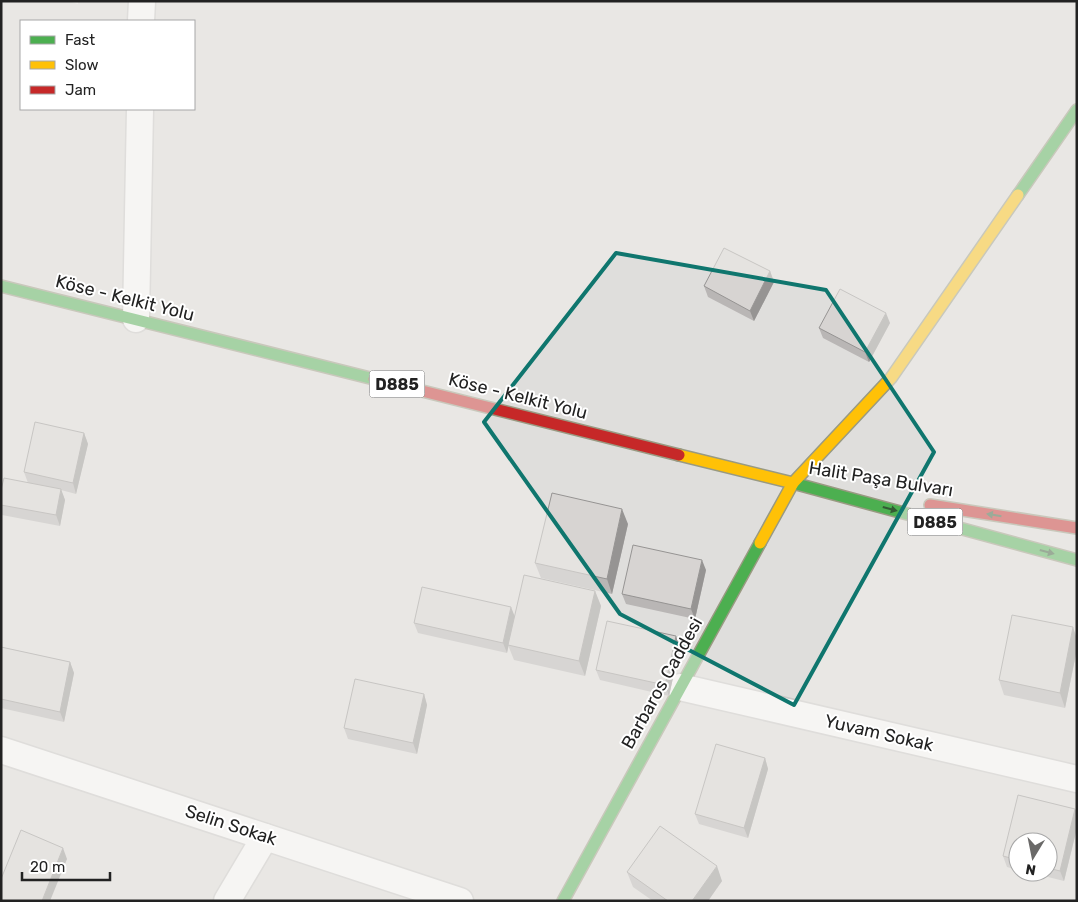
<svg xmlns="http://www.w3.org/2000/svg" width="1078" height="902" font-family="Rubik,sans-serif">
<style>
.residential{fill:#dfdedc;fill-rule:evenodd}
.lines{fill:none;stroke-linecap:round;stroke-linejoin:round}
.street-casing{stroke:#c9c8c7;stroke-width:29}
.fast-casing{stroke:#999a82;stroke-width:14}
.slow-casing{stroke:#999a82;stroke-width:14}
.jam-casing{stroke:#999a82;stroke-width:14}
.street{stroke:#fdfcfc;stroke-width:26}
.fast{stroke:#4caf50;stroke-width:11}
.slow{stroke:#ffc107;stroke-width:11}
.jam{stroke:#c62828;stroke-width:11}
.wall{fill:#b9b6b5}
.shaded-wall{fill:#969493}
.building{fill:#d7d4d2;stroke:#969493}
.oneway{fill:#335a34}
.marked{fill:none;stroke:#0f766e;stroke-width:4;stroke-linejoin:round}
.labels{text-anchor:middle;stroke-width:4;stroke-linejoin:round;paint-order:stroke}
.shield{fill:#fff;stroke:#646464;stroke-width:1}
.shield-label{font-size:16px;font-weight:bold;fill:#222}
.street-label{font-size:18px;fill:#222;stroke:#fff}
</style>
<rect width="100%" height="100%" fill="#f0eeeb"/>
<!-- residential -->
<path class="residential" d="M 1,1 L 68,1 L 78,4 L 78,1 L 1077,1 L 1077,901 L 1,901 ZM 21,21 L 194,21 L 194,109 L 21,109 ZM 1018,842 L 1048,842 L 1048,872 L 1018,872 Z"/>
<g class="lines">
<!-- street casing -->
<g class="street-casing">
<g id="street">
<path d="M 141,21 L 142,1"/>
<path d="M 136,319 L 140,109"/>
<path d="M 680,687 L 1077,779"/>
<path d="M 1,750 L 460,901"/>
<path d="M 227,901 L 265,837"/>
</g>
</g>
<!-- fast casing -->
<g class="fast-casing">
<g id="fast">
<path d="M 1018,195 L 1077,110"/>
<path d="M 1,286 L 374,379"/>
<path d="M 793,483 L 1077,560"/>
<path d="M 563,901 L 760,543"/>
</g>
</g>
<!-- slow casing -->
<g class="slow-casing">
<g id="slow">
<path d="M 679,455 L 793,483"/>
<path d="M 760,543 L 793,483 L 891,378 L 1018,195"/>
</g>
</g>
<!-- jam casing -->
<g class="jam-casing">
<g id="jam">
<path d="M 374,379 L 679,455"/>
<path d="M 930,505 L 1077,528"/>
</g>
</g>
<!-- street -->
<use href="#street" class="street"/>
<!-- fast -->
<use href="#fast" class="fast"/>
<!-- slow -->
<use href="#slow" class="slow"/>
<!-- jam -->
<use href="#jam" class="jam"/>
</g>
<!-- wall -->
<g class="wall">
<path d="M 770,271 L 774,282 L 754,321 L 708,297 L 704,286 Z"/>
<path d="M 890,323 L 869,362 L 823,338 L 819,328 Z"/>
<path d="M 84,433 L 88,444 L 76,494 L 61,490 L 65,500 L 60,526 L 2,515 L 1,513 L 1,490 L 28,483 L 24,472 Z"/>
<path d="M 628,524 L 612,594 L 541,578 L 535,563 Z"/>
<path d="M 706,570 L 695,619 L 626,604 L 622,594 Z"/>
<path d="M 595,591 L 601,606 L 585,676 L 514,660 L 508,645 L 507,653 L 418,633 L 414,623 L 515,617 Z"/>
<path d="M 1077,639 L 1077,649 L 1065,708 L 1004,695 L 999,680 Z"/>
<path d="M 680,646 L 669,696 L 600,680 L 596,670 Z"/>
<path d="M 1,647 L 70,662 L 74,673 L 64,722 L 1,708 Z"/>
<path d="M 424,694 L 427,705 L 417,754 L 348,739 L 344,728 Z"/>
<path d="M 765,758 L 768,769 L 748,838 L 699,824 L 695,814 Z"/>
<path d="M 1018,795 L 1075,809 L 1077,813 L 1077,828 L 1064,881 L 1028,872 L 1048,872 L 1048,842 L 1018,842 L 1018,870 L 1007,867 L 1003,856 Z"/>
<path d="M 627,872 L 722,881 L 708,901 L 653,901 L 633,887 Z"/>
</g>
<!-- shaded-wall -->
<g class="shaded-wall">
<path d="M 770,271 L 774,282 L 754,321 L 750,311 Z"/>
<path d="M 886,313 L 890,323 L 869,362 L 865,352 Z"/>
<path d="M 84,433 L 88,444 L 76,494 L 73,483 Z"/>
<path d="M 61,489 L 65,500 L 60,526 L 56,515 Z"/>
<path d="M 622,509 L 628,524 L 612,594 L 607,579 Z"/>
<path d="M 702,560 L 706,570 L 695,619 L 691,609 Z"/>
<path d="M 595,591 L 601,606 L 585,676 L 579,661 Z"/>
<path d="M 511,607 L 515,617 L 507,653 L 503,643 Z"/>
<path d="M 1073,627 L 1077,639 L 1077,649 L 1065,708 L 1060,693 Z"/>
<path d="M 676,636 L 680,646 L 669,696 L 665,685 Z"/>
<path d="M 70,662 L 74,673 L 64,722 L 60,712 Z"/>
<path d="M 424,694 L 427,705 L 417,754 L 413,743 Z"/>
<path d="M 765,758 L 768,769 L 748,838 L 744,828 Z"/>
<path d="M 1075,809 L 1077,813 L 1077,828 L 1064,881 L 1060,871 Z"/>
<path d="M 63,848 L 67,859 L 50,901 L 42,901 Z"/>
<path d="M 717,866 L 722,881 L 708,901 L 692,901 Z"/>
</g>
<!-- building -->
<g class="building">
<path d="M 724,248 L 770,271 L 750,311 L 704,286 Z"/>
<path d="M 840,289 L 886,313 L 865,352 L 819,328 Z"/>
<path d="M 35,422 L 84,433 L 73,483 L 24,472 Z"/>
<path d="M 4,478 L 61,489 L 56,515 L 1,505 L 1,490 Z"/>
<path d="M 552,493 L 622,509 L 607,579 L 535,563 Z"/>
<path d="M 633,545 L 702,560 L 691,609 L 622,594 Z"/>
<path d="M 524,575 L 595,591 L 579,661 L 508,645 Z"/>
<path d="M 422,587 L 511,607 L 503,643 L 414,623 Z"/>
<path d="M 1012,615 L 1073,627 L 1060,693 L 999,680 Z"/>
<path d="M 607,621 L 676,636 L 665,685 L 596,670 Z"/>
<path d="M 1,647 L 70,662 L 60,712 L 1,699 Z"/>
<path d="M 355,679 L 424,694 L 413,743 L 344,728 Z"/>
<path d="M 716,744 L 765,758 L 744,828 L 695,814 Z"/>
<path d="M 1018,795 L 1075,809 L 1060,871 L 1048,868 L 1048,842 L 1018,842 L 1018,860 L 1003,856 Z"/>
<path d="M 660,826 L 717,866 L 692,901 L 668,901 L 627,872 Z"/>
<path d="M 21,830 L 63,848 L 42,901 L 4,901 L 1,900 L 1,879 Z"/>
</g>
<!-- one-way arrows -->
<defs><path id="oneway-solid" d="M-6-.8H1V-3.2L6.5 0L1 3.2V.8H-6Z" transform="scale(1.25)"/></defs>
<g class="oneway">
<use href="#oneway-solid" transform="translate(890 509) rotate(15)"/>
<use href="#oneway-solid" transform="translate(994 515) rotate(-171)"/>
<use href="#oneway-solid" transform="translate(1047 552) rotate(15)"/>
</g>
<!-- marked area -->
<path d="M0 0H1078V902H0ZM 616,253 L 826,290 L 934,452 L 794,705 L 620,614 L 484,422 Z" fill="#f0eeeb" fill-opacity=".55" fill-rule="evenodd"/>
<path class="marked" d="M 616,253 L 826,290 L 934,452 L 794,705 L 620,614 L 484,422 Z"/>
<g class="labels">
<!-- shield labels -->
<g class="shield">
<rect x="369.5" y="370.5" width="55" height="27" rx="4"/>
<rect x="907.5" y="508.5" width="55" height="27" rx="4"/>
</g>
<g class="shield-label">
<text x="397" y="390">D885</text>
<text x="935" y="528">D885</text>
</g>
<!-- street labels -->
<g class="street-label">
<text transform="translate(125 298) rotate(14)" y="6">Köse - Kelkit Yolu</text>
<text transform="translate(518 396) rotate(14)" y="6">Köse - Kelkit Yolu</text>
<text transform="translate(881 479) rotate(9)" y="6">Halit Paşa Bulvarı</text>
<text transform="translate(662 683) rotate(-61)" y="6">Barbaros Caddesi</text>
<text transform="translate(879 733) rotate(13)" y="6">Yuvam Sokak</text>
<text transform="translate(231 825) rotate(18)" y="6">Selin Sokak</text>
</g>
</g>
<!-- border -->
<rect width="1078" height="902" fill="none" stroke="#222222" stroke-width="5"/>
<!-- legend -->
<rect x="20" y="20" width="175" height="90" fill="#ffffff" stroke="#a7a7a7"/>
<rect x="30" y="36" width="25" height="8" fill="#4caf50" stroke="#a7a7a7"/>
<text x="65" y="45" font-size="15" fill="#222222">Fast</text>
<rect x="30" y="61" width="25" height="8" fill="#ffc107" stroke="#a7a7a7"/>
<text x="65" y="70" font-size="15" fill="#222222">Slow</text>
<rect x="30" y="86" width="25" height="8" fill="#c62828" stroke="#a7a7a7"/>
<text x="65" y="95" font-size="15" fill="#222222">Jam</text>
<!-- north arrow -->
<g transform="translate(1033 857) rotate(190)"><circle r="24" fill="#ffffff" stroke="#a7a7a7"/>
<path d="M0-4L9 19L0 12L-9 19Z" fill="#6a6968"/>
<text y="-8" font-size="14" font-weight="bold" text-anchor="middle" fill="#222222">N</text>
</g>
<!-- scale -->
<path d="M22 872v8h88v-8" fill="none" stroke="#222222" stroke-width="2.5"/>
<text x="30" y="872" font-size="15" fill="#222222" stroke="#ffffff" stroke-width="4" paint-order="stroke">20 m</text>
</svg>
